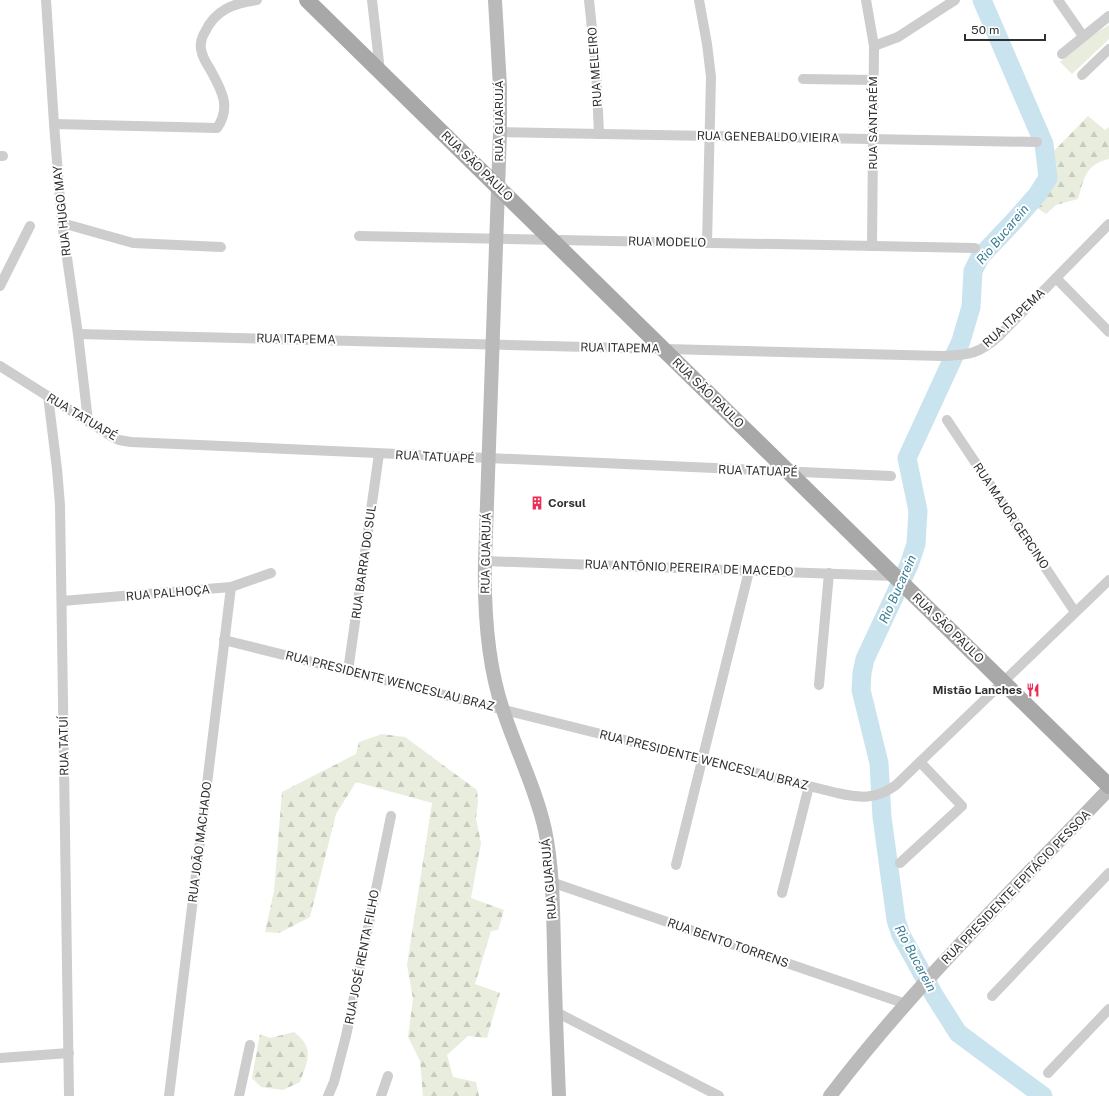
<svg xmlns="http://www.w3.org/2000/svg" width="1109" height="1096" font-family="'Public Sans',sans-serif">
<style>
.grass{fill:#e8eddd}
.forest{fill:url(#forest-firs)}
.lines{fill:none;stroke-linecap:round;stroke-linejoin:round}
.river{stroke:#c9e4ee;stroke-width:19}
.street{stroke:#cdcdcd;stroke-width:10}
.secondary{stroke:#bababa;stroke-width:14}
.primary{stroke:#a8a8a8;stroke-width:16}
.labels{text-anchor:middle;stroke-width:4;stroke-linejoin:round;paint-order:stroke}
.street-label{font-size:12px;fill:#303030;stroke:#fff}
.poi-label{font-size:12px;font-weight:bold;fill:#303030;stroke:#fff;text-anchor:start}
.water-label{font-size:13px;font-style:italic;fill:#3a7e96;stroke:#fff}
</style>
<defs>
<pattern id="forest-firs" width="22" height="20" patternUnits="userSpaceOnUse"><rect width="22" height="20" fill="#e8eddd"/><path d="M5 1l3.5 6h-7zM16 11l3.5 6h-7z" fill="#c7ccbe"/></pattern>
</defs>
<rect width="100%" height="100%" fill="#fff"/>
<!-- grass -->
<path class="grass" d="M 1109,25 L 1109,39 L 1072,74 L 1060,62 L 1084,40 Z"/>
<!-- forest -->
<g class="forest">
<path d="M 1088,116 L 1105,130 L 1109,127 L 1109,159 C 1086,164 1084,178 1078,199 L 1056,205 L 1046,214 L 1033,205 L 1057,177 L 1052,153 Z"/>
<path d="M 382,734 L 405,737 L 477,790 L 478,803 L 476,818 L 481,843 L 471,898 L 504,910 L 498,930 L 491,931 L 475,984 L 500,993 L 487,1038 L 468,1036 L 447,1055 L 453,1077 L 476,1082 L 479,1096 L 423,1096 L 420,1061 L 408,1037 L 413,999 L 407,965 L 432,803 L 356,782 L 336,814 L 310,917 L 279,933 L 265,932 L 274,891 L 282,792 L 356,754 L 359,742 Z"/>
<path d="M 294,1032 C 315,1048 308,1060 300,1082 L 283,1090 L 261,1087 L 252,1078 L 260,1034 L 270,1038 Z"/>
</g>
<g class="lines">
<!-- river -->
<path class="river" d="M 982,0 L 1044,144 L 1048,178 L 1037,195 L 1015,220 L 980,257 L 973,271 L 971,307 L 961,341 L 907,458 L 918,511 L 916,544 L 909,565 L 865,659 L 862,673 L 861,690 L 879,763 L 882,817 L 896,920 L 901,935 L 934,995 L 958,1033 L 1043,1096"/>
<!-- street -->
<g class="street">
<path d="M 46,0 L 54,124 L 62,223 L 78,334 L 88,421"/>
<path d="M 372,0 L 380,71"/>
<path d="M 589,0 L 596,67 L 599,134"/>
<path d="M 699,0 L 707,44 L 711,77 L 707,243"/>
<path d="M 866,0 L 874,46 L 872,246"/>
<path d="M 1058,0 L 1083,36"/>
<path d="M 874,46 L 898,37 L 955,0"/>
<path d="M 1062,54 L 1109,16"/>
<path d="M 1082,75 L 1109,49"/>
<path d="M 803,79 L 874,80"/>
<path d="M 54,124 L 217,128 C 232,107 221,89 210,69 C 206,63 202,56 201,49 C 200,44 202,36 205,32 C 215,10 234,3 257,0"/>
<path d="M 500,132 L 1037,142"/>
<path d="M 0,156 L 3,156"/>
<path d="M 62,223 L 133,243 L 221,247"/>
<path d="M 359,236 L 975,248"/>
<path d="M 1056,278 L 1109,332"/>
<path d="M 0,286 L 30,226"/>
<path d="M 78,334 L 943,356 C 969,355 979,354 999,336 L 1109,224"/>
<path d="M 0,366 L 111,436 L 119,440 L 131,442 L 891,476"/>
<path d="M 48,396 L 57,469 L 60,505 L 69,1096"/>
<path d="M 947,420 L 1075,612"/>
<path d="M 485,561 L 894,576"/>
<path d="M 62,601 L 231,587 L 271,573"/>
<path d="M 224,640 L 837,793 C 860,798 876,800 896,785 L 1109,580"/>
<path d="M 348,671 L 379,454"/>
<path d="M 819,685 L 829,573"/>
<path d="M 900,863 L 962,806 L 920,762"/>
<path d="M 676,865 L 749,571"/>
<path d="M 551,882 L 906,1004"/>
<path d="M 782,893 L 809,786"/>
<path d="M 992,996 L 1109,873"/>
<path d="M 556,1012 L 719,1096"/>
<path d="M 0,1058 L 69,1053"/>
<path d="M 1048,1073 L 1109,1009"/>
<path d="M 169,1096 L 231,587"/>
<path d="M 239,1096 L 250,1045"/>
<path d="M 328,1096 L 334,1082 L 346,1036 L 391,816"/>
<path d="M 381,1096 L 388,1076"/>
</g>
<!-- secondary -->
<g class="secondary">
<path d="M 495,0 L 500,87 L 500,132 L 485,561 C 484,610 487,663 503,710 C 516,750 536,789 545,830 C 553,869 553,909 554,948 C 555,997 557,1047 559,1096"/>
<path d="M 830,1096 C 914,986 1014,889 1109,789"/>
</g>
<!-- primary -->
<path class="primary" d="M 307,0 L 1109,786"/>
</g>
<!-- icons -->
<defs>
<g id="building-bare" transform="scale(1.08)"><path d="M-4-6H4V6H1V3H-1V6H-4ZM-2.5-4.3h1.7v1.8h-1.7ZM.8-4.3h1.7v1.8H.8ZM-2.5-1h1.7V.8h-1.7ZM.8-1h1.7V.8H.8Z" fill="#ec2d55" stroke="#fff" stroke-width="2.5" paint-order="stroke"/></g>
<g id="restaurant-bare" transform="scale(1.08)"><path d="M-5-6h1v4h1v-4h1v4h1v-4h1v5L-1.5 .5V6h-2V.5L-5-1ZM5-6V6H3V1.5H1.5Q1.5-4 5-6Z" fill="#ec2d55" stroke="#fff" stroke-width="2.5" paint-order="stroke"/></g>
</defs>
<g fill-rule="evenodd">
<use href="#building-bare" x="537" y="503"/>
<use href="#restaurant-bare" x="1033" y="690"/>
</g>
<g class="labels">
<!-- street labels -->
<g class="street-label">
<text transform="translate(595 67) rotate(-94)" y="4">RUA MELEIRO</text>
<text transform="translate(499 121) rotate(-90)" y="4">RUA GUARUJÁ</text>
<text transform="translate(873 123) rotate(-90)" y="4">RUA SANTARÉM</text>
<text transform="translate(768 137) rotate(1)" y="4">RUA GENEBALDO VIEIRA</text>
<text transform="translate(477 166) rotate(44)" y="4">RUA SÃO PAULO</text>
<text transform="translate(62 211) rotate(-96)" y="4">RUA HUGO MAY</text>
<text transform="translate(667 242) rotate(1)" y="4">RUA MODELO</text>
<text transform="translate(1014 318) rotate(-43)" y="4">RUA ITAPEMA</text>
<text transform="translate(296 339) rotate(1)" y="4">RUA ITAPEMA</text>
<text transform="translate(620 348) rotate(1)" y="4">RUA ITAPEMA</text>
<text transform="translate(708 393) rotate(44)" y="4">RUA SÃO PAULO</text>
<text transform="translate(82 417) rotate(31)" y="4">RUA TATUAPÉ</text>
<text transform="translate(435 457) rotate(3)" y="4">RUA TATUAPÉ</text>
<text transform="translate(758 471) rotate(2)" y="4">RUA TATUAPÉ</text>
<text transform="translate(1011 516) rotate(56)" y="4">RUA MAJOR GERCINO</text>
<text transform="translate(486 553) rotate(-89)" y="4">RUA GUARUJÁ</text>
<text transform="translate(364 562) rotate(-82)" y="4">RUA BARRA DO SUL</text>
<text transform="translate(689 568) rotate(2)" y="4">RUA ANTÔNIO PEREIRA DE MACEDO</text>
<text transform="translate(168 593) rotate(-5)" y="4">RUA PALHOÇA</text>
<text transform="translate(948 628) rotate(44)" y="4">RUA SÃO PAULO</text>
<text transform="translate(390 681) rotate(14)" y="4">RUA PRESIDENTE WENCESLAU BRAZ</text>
<text transform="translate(64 746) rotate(-91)" y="4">RUA TATUÍ</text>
<text transform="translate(704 760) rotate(14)" y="4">RUA PRESIDENTE WENCESLAU BRAZ</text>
<text transform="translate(200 842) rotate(-83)" y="4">RUA JOÃO MACHADO</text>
<text transform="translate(549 879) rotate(-95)" y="4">RUA GUARUJÁ</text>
<text transform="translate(1016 887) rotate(-46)" y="4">RUA PRESIDENTE EPITÁCIO PESSOA</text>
<text transform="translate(728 943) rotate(19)" y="4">RUA BENTO TORRENS</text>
<text transform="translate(362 957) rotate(-79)" y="4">RUA JOSÉ RENTA FILHO</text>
</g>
<!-- poi labels -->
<g class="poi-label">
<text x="548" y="507">Corsul</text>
<text x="1022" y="694" text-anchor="end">Mistão Lanches</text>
</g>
<!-- water labels -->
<g class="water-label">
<text transform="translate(1002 234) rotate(-50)" y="5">Rio Bucarein</text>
<text transform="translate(897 589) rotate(-66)" y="5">Rio Bucarein</text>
<text transform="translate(916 958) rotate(62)" y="5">Rio Bucarein</text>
</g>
</g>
<!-- scale -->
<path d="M965 34v6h80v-6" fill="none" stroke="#303030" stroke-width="2"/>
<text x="971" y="34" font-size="12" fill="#303030" stroke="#ffffff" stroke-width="3" paint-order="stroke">50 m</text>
</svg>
